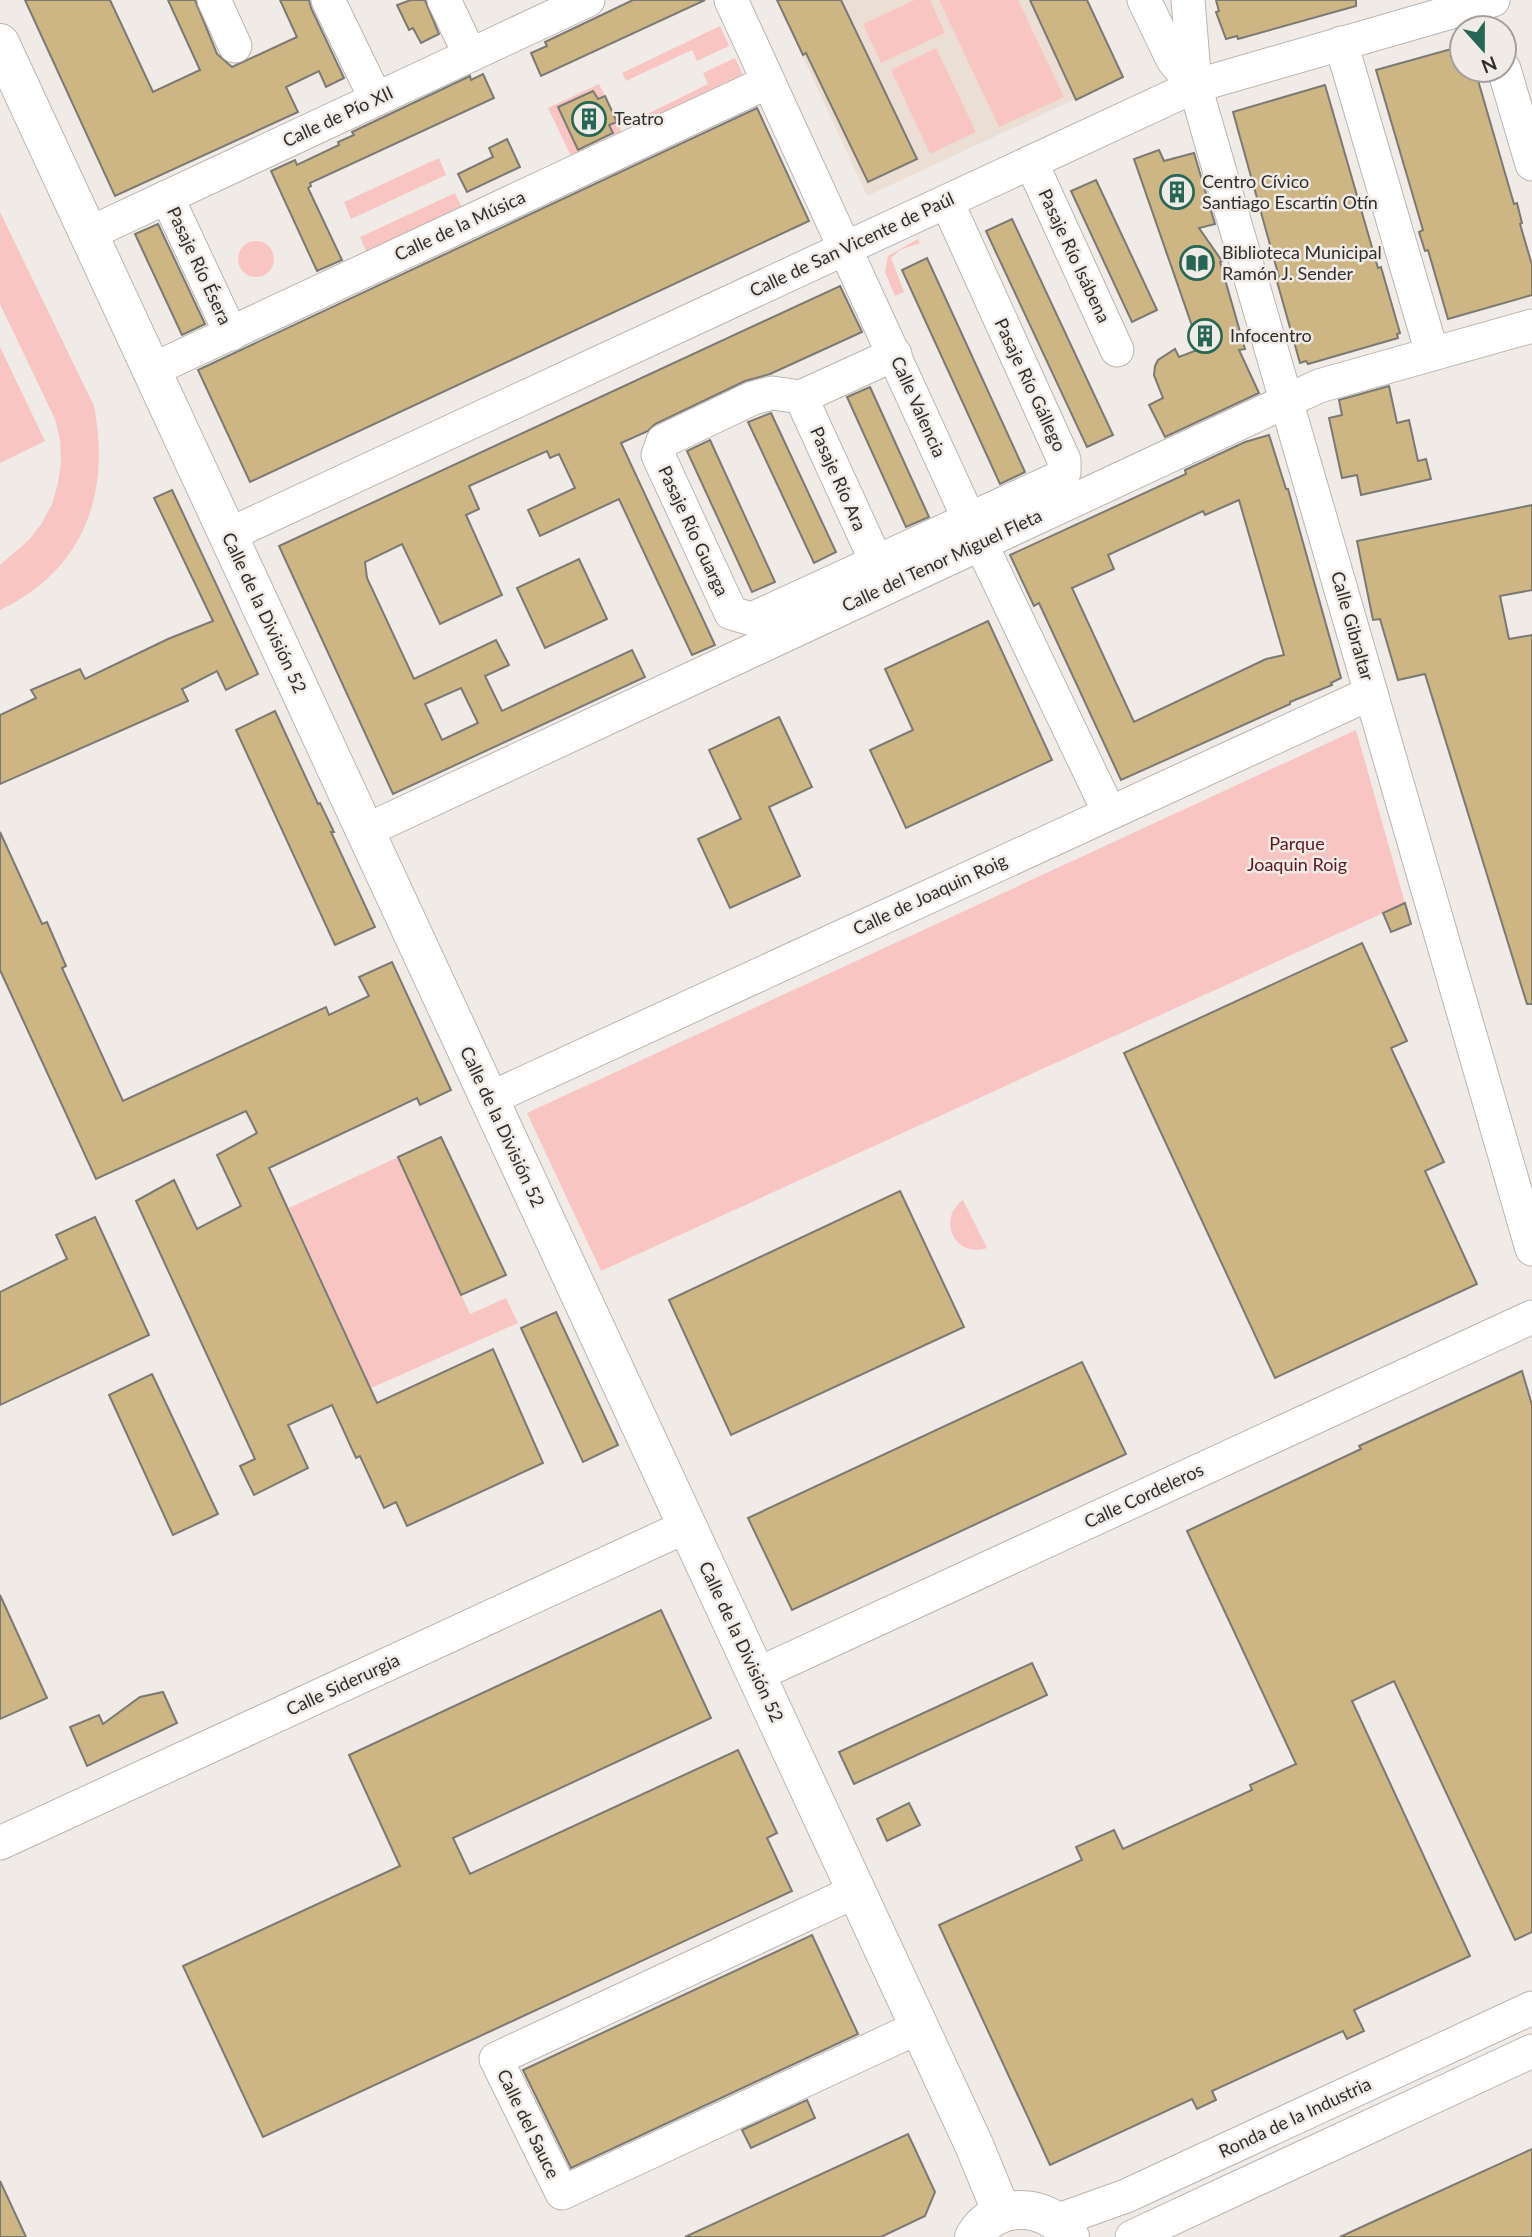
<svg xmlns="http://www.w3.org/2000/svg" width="1532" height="2237" font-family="Lato,sans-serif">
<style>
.built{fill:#ebdfd5}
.green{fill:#f9c5c2}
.building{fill:#cdb684;stroke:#7b7973;stroke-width:2;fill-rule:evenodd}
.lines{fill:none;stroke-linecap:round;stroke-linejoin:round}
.minor-casing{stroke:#bab5b0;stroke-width:35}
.major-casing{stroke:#bab5b0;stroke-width:40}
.minor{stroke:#fff;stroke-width:33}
.major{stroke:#fff;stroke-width:38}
.labels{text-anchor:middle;stroke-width:5;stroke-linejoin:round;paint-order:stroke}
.street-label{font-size:18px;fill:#302e2c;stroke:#f0ebe6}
.poi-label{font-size:18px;fill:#302e2c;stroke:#f0ebe6;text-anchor:start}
.park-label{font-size:18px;fill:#5d171c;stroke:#f0ebe6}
</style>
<rect width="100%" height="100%" fill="#f0ebe6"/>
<!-- built -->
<path class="built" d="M 777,0 L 1087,0 L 1123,77 L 867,196 Z"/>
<!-- green -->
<g class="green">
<path d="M 915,0 L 930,0 L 945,33 L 881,63 L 863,24 Z"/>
<path d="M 939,0 L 1018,0 L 1064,97 L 999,127 Z"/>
<path d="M 720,26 L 729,46 L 697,61 L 692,50 L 626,81 L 622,73 Z"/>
<path d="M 936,48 L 976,132 L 930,154 L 891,70 Z"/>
<path d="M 735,58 L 744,77 L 646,123 L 643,116 L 708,84 L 703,73 Z"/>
<path d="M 599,84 L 605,96 L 597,99 L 593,91 L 558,107 L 578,151 L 614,135 L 609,125 L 617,122 L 623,134 L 572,158 L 548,108 Z"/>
<path d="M 439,158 L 446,175 L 351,219 L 344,202 Z"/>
<path d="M 455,193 L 462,208 L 367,253 L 360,237 Z"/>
<path d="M 0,212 L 94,406 C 111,494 84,570 0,610 L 0,565 L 29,540 L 42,523 L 52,504 L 58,483 L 61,462 L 60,440 L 55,419 L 0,304 Z"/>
<path d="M 918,239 L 920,243 L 900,250 L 891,258 L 904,292 L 895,296 L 885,272 L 888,256 Z"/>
<circle cx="256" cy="259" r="18"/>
<path d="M 0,347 L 45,441 L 0,463 Z"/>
<path d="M 1356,730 L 1405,903 L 601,1271 L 527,1113 Z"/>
<path d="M 398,1157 L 470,1314 L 506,1298 L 518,1323 L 371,1388 L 289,1208 Z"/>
<path d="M 963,1200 L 987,1248 C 955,1259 936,1219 963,1200 Z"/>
</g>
<!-- building -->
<g class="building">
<path d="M 25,0 L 110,0 L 153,92 L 200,70 L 168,0 L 195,0 L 217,54 L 232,67 L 297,37 L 280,0 L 309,0 L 311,8 L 344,78 L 326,87 L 319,71 L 286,87 L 298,112 L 115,196 Z"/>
<path d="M 411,0 L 425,0 L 439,34 L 421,43 L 413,28 L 409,30 L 397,5 Z"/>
<path d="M 633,0 L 705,0 L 541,76 L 531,53 L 547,46 L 545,42 Z"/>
<path d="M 777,0 L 841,0 L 917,159 L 868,182 L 806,53 L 803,55 Z"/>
<path d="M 1030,0 L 1087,0 L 1123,77 L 1076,100 Z"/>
<path d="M 1216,0 L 1356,0 L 1356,6 L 1238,39 L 1237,36 L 1226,39 L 1216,12 L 1219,11 Z"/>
<path d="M 1462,46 L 1462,70 L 1475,70 L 1514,204 L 1517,203 L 1522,223 L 1520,224 L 1532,265 L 1532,295 L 1448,319 L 1428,250 L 1425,251 L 1419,232 L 1423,230 L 1376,70 Z"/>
<path d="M 483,74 L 494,98 L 310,183 L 311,186 L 308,188 L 342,260 L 317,271 L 271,171 L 295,160 L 297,165 L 339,145 L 338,142 L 354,135 L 352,132 L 470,76 L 471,80 Z"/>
<path d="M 1325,85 L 1378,268 L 1381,267 L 1400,333 L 1397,334 L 1398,338 L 1308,364 L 1306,361 L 1300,363 L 1276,278 L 1279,277 L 1233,112 Z"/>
<path d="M 593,91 L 598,99 L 605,96 L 617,122 L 609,125 L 613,133 L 578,150 L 558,107 Z"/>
<path d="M 757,108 L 809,221 L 250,482 L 198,370 Z"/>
<path d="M 507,139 L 520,167 L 467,192 L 458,174 L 493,157 L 489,148 Z"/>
<path d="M 1159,150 L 1164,161 L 1194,153 L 1215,224 L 1199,228 L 1222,261 L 1220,262 L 1245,349 L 1239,350 L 1259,393 L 1165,437 L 1149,405 L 1163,398 L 1154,375 L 1155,366 L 1158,360 L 1175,349 L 1179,357 L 1200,349 L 1134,159 Z"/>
<path d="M 1096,180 L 1157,310 L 1132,322 L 1071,191 Z"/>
<path d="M 1012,219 L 1113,435 L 1087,447 L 986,231 Z"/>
<path d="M 158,224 L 205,324 L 182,335 L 135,234 Z"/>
<path d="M 927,258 L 1025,472 L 1000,484 L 902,270 Z"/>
<path d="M 840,286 L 862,332 L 770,374 L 745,381 L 655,424 L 648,431 L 621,443 L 715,645 L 692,655 L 619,499 L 540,536 L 528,510 L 575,488 L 559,454 L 550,458 L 547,451 L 469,486 L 479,509 L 466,515 L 502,595 L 440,624 L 402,544 L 365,562 L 367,578 L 414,679 L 496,640 L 509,665 L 485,676 L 502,711 L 632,650 L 645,677 L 393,794 L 279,546 ZM 461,688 L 478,723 L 442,740 L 425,704 Z"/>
<path d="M 1389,386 L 1397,423 L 1409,420 L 1418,461 L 1426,459 L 1431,479 L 1361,495 L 1357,475 L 1342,478 L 1329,418 L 1342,415 L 1339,400 Z"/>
<path d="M 870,387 L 929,517 L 906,527 L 847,397 Z"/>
<path d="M 771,413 L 836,552 L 814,563 L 748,422 Z"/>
<path d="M 1269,435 L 1286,489 L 1288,489 L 1341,678 L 1331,683 L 1332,685 L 1290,702 L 1290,704 L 1121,780 L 1039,603 L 1034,606 L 1010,555 L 1186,474 L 1185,470 L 1245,442 ZM 1239,500 L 1284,655 L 1266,659 L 1134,722 L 1072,588 L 1114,569 L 1108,555 L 1203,511 L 1205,515 Z"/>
<path d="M 710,440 L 775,582 L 752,592 L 687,451 Z"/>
<path d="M 172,490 L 258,674 L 226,690 L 217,671 L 182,689 L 188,701 L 0,784 L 0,715 L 36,698 L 31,690 L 80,669 L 85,679 L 168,639 L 213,621 L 154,498 Z"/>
<path d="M 1532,505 L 1532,590 L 1500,596 L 1509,639 L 1532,635 L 1532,1004 L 1527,1004 L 1425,674 L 1398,680 L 1380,619 L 1373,620 L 1357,541 Z"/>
<path d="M 579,559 L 607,619 L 545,648 L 517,588 Z"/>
<path d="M 988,621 L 1052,760 L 906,828 L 870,750 L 913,730 L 885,669 Z"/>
<path d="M 275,711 L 318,804 L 320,803 L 334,832 L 331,832 L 375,927 L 335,945 L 236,730 Z"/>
<path d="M 779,717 L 812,787 L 769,807 L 800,876 L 730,908 L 698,839 L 741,819 L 709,750 Z"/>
<path d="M 0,832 L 42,924 L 47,922 L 66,966 L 62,968 L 123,1101 L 326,1007 L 329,1015 L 369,996 L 359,977 L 392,962 L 451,1090 L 420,1105 L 417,1098 L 269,1168 L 377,1403 L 493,1349 L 543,1463 L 407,1526 L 396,1502 L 384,1508 L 360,1456 L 356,1458 L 332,1405 L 288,1425 L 308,1468 L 254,1495 L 240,1466 L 255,1459 L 136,1201 L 174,1180 L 197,1229 L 241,1206 L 217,1155 L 257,1133 L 246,1111 L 96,1179 L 0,970 Z"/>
<path d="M 1405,903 L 1411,924 L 1391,932 L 1383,913 Z"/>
<path d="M 1362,943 L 1407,1041 L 1391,1048 L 1444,1162 L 1425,1171 L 1477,1284 L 1275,1378 L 1124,1053 Z"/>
<path d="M 441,1137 L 506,1275 L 461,1295 L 398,1157 Z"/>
<path d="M 900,1191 L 964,1327 L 731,1435 L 669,1300 Z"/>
<path d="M 95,1217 L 149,1335 L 0,1405 L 0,1292 L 67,1259 L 56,1235 Z"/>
<path d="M 556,1312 L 618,1445 L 583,1462 L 521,1328 Z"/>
<path d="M 1082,1362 L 1126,1454 L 792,1610 L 748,1518 Z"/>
<path d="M 1522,1371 L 1532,1405 L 1532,1932 L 1515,1940 L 1394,1681 L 1352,1701 L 1470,1956 L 1354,2010 L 1364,2031 L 1347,2039 L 1343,2031 L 1212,2091 L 1216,2100 L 1197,2109 L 1192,2099 L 1050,2165 L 939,1925 L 1082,1860 L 1076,1847 L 1114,1830 L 1123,1849 L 1252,1790 L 1250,1785 L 1296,1764 L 1187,1531 L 1361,1449 L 1359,1446 Z"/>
<path d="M 152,1374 L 218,1514 L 173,1535 L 109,1395 Z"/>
<path d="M 0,1595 L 47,1698 L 0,1719 Z"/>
<path d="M 661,1610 L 711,1718 L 453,1838 L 470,1874 L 738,1750 L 777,1833 L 767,1838 L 792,1891 L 263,2137 L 183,1966 L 400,1866 L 349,1755 Z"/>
<path d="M 1032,1663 L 1047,1695 L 854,1784 L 839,1752 Z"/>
<path d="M 163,1692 L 177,1723 L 87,1766 L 70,1727 L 99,1715 L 103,1724 L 140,1697 Z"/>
<path d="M 909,1803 L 920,1825 L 887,1841 L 877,1819 Z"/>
<path d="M 812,1935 L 858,2034 L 571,2168 L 523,2070 Z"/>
<path d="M 807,2100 L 815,2118 L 751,2148 L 742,2130 Z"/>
<path d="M 908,2134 L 935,2192 L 925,2216 L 881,2237 L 685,2237 Z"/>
<path d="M 1532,2149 L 1532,2237 L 1340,2237 L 1381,2218 Z"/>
<path d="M 0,2181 L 26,2237 L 0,2237 Z"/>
</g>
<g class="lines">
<!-- minor casing -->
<g class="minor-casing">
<g id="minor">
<path d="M 214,0 L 235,46"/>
<path d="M 328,0 L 376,99"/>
<path d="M 444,0 L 470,55"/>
<path d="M 731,0 L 969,519 L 1109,812"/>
<path d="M 1144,0 L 1173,60 L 1195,86"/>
<path d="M 1188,0 L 1195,86 L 1532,1249"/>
<path d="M 1341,43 L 1432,353"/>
<path d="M 1504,69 L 1532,164"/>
<path d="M 1031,162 L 1117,350"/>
<path d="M 167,197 L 231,334"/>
<path d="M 88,234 L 588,0"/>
<path d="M 895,354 L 801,397 L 772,393 L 753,398 L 663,441 L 658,455 L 731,613 L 752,619 L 1059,478 L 1064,472 L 1064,460 L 947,202"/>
<path d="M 152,370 L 768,82"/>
<path d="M 801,397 L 876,561"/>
<path d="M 228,535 L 1195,86 L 1493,0"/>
<path d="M 365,831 L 1319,386 L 1532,326"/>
<path d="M 489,1099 L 1371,693"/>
<path d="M 756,1675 L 1532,1317"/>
<path d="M 0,1843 L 687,1526"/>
<path d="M 856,1891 L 496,2059 L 562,2193 L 919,2027"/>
<path d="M 1056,2221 L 1126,2196 L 1532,2008"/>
<path d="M 1132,2237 L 1532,2051"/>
</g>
</g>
<!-- major casing -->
<g class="major-casing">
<g id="major">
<path d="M 0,43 L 974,2145 L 1002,2213"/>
<path d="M 974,2237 C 995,2200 1049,2202 1070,2237"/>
</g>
</g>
<!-- minor -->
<use href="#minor" class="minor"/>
<!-- major -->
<use href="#major" class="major"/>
</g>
<!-- icons -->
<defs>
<g id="building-ring" transform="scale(1.75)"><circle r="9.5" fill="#f0ebe6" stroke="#256655" stroke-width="1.5"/><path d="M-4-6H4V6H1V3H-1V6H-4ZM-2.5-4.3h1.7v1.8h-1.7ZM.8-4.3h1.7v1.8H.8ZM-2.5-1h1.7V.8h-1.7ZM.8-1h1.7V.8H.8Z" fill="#256655"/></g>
<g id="library-ring" transform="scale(1.75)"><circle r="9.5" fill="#f0ebe6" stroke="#256655" stroke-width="1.5"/><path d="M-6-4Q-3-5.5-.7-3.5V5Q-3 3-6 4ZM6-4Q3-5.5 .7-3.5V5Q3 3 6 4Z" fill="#256655"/></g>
</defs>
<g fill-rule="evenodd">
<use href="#building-ring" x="589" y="119"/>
<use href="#building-ring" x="1177" y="192"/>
<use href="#library-ring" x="1197" y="263"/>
<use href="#building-ring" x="1205" y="336"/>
</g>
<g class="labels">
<!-- street labels -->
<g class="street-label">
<text transform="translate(338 117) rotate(-25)" y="6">Calle de Pío XII</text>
<text transform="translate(460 226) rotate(-25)" y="6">Calle de la Música</text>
<text transform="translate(852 245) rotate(-25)" y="6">Calle de San Vicente de Paúl</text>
<text transform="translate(1074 256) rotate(65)" y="6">Pasaje Río Isábena</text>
<text transform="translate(199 266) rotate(65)" y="6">Pasaje Río Ésera</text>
<text transform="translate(1030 385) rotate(65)" y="6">Pasaje Río Gállego</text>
<text transform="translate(918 407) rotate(66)" y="6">Calle Valencia</text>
<text transform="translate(838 479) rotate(66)" y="6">Pasaje Río Ara</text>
<text transform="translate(693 531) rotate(65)" y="6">Pasaje Río Guarga</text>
<text transform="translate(942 561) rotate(-25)" y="6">Calle del Tenor Miguel Fleta</text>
<text transform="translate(264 613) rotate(65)" y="6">Calle de la División 52</text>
<text transform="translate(1352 626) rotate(74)" y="6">Calle Gibraltar</text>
<text transform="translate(930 895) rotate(-25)" y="6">Calle de Joaquin Roig</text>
<text transform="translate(502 1127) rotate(65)" y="6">Calle de la División 52</text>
<text transform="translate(1144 1496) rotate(-25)" y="6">Calle Cordeleros</text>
<text transform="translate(741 1642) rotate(65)" y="6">Calle de la División 52</text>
<text transform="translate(343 1685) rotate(-25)" y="6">Calle Siderurgia</text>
<text transform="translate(1295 2118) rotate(-25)" y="6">Ronda de la Industria</text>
<text transform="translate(528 2124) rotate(64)" y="6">Calle del Sauce</text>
</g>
<!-- poi labels -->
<g class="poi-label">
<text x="614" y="125">Teatro</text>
<text x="1202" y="188">Centro Cívico<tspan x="1202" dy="21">Santiago Escartín Otín</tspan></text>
<text x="1222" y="259">Biblioteca Municipal<tspan x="1222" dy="21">Ramón J. Sender</tspan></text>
<text x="1230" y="342">Infocentro</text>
</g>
<!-- park labels -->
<g class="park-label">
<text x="1297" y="850">Parque<tspan x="1297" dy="21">Joaquin Roig</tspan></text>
</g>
</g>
<!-- north arrow -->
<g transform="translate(1483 49) rotate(159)"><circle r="33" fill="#f0ebe6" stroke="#a39f9c" stroke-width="2"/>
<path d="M0-5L12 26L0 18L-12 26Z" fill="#256655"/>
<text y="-10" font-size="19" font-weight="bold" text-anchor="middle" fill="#302e2c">N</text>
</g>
</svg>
